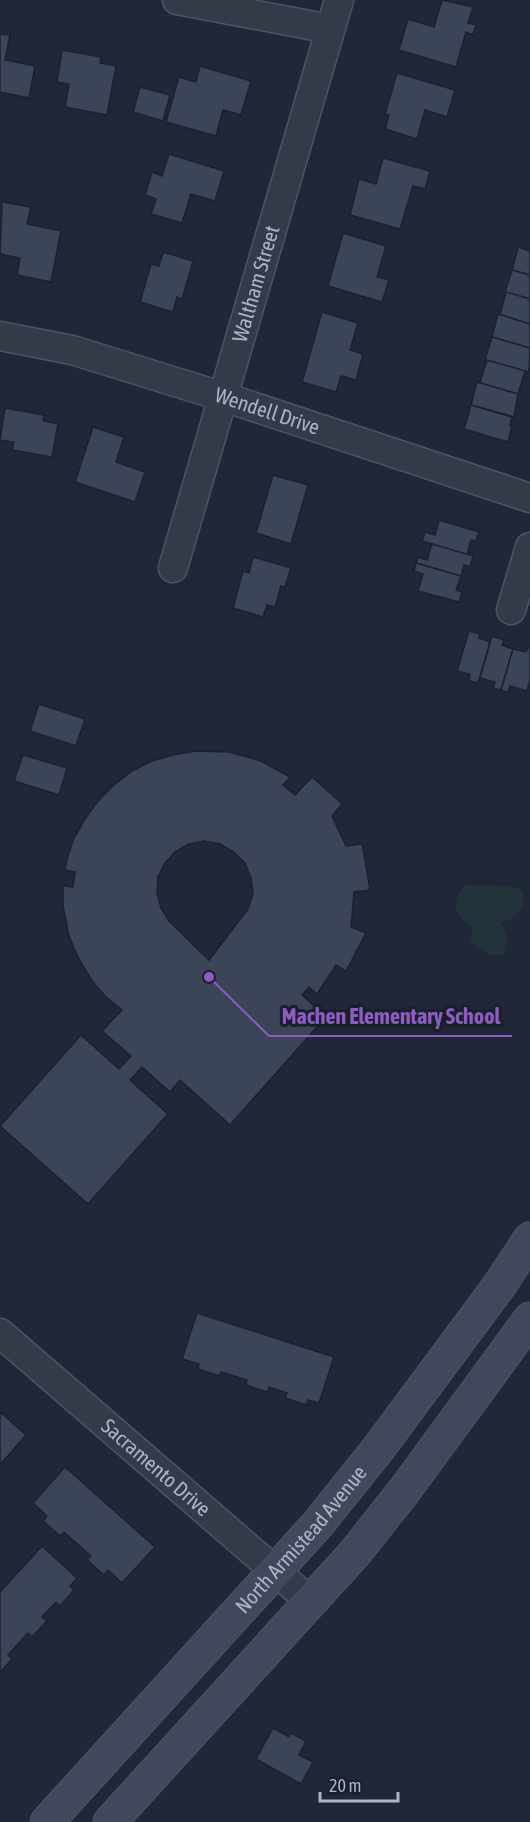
<svg xmlns="http://www.w3.org/2000/svg" width="530" height="1822" font-family="'Asap Condensed',sans-serif">
<style>
.park{fill:#223439}
.building{fill:#3c4558;stroke:#1b212e;stroke-width:1.5;fill-rule:evenodd}
.lines{fill:none;stroke-linecap:round;stroke-linejoin:round}
.minor-casing{stroke:#4e5463;stroke-width:31}
.secondary-casing{stroke:#4e5463;stroke-width:35}
.minor{stroke:#333a48;stroke-width:28}
.secondary{stroke:#41485b;stroke-width:33}
.labels{text-anchor:middle;stroke-width:6;stroke-linejoin:round;paint-order:stroke}
.street-label{font-size:21px;fill:#adb4c5;stroke:#191f2c}
.leader{fill:none;stroke:#8c5cc1;stroke-width:2}
.callout-dot{fill:#8c5cc1;stroke:#191f2c;stroke-width:2}
.callout-label{font-size:22px;text-anchor:middle;font-weight:bold;fill:#8c5cc1;stroke:#191f2c;stroke-width:6;stroke-linejoin:round;paint-order:stroke}
</style>
<rect width="100%" height="100%" fill="#202737"/>
<!-- park -->
<path class="park" d="M 464,885 C 484,887 507,883 523,891 C 526,911 518,916 501,923 C 508,936 509,942 503,955 L 490,955 L 471,943 L 472,928 L 461,918 L 455,909 L 458,896 Z"/>
<!-- building -->
<g class="building">
<path d="M 442,0 L 473,7 L 468,23 L 476,25 L 473,35 L 466,32 L 456,67 L 399,50 L 408,19 L 434,27 Z"/>
<path d="M 0,34 L 10,35 L 5,60 L 35,66 L 29,98 L 0,92 Z"/>
<path d="M 62,50 L 101,57 L 100,63 L 116,66 L 107,115 L 65,107 L 69,84 L 57,82 Z"/>
<path d="M 200,66 L 251,81 L 241,115 L 223,110 L 216,136 L 166,122 L 179,77 L 196,82 Z"/>
<path d="M 397,73 L 455,90 L 447,117 L 425,110 L 417,139 L 385,129 L 389,115 L 385,114 Z"/>
<path d="M 140,87 L 170,95 L 163,121 L 133,112 Z"/>
<path d="M 169,154 L 224,171 L 215,201 L 191,194 L 182,223 L 151,214 L 156,199 L 145,195 L 152,172 L 162,176 Z"/>
<path d="M 383,158 L 430,171 L 425,189 L 413,186 L 400,229 L 350,215 L 359,179 L 376,184 Z"/>
<path d="M 2,202 L 31,207 L 27,224 L 61,231 L 51,282 L 17,275 L 20,258 L 0,254 Z"/>
<path d="M 343,233 L 386,246 L 377,277 L 389,280 L 382,302 L 328,286 Z"/>
<path d="M 518,247 L 530,251 L 530,275 L 512,270 Z"/>
<path d="M 163,252 L 193,261 L 182,299 L 177,297 L 173,312 L 140,302 L 151,264 L 159,266 Z"/>
<path d="M 512,270 L 530,275 L 530,299 L 505,292 Z"/>
<path d="M 506,292 L 530,299 L 530,324 L 500,315 Z"/>
<path d="M 322,312 L 358,323 L 350,350 L 363,354 L 356,380 L 341,376 L 336,392 L 302,382 Z"/>
<path d="M 498,314 L 530,324 L 530,348 L 492,337 Z"/>
<path d="M 492,337 L 530,348 L 529,372 L 485,360 Z"/>
<path d="M 487,360 L 525,371 L 518,394 L 480,383 Z"/>
<path d="M 477,382 L 518,394 L 514,417 L 471,405 Z"/>
<path d="M 471,405 L 512,417 L 510,426 L 512,426 L 508,442 L 464,429 Z"/>
<path d="M 5,408 L 44,415 L 43,421 L 58,424 L 52,457 L 12,450 L 14,442 L 0,440 Z"/>
<path d="M 93,427 L 124,437 L 116,462 L 145,472 L 135,502 L 75,482 Z"/>
<path d="M 273,475 L 308,485 L 291,544 L 256,533 Z"/>
<path d="M 439,520 L 479,532 L 476,541 L 471,540 L 467,555 L 422,541 L 425,532 L 435,535 Z"/>
<path d="M 432,544 L 473,556 L 470,567 L 464,565 L 461,576 L 416,563 L 418,557 L 427,560 Z"/>
<path d="M 253,557 L 291,568 L 285,587 L 281,586 L 275,607 L 267,605 L 263,617 L 233,608 L 243,571 L 249,573 Z"/>
<path d="M 416,563 L 461,576 L 456,590 L 462,592 L 459,602 L 418,591 L 423,574 L 414,571 Z"/>
<path d="M 469,631 L 480,634 L 479,638 L 490,642 L 478,683 L 469,681 L 470,674 L 457,671 Z"/>
<path d="M 492,636 L 504,640 L 502,645 L 513,649 L 501,690 L 493,688 L 495,682 L 480,678 Z"/>
<path d="M 528,648 L 530,648 L 530,680 L 527,691 L 510,686 L 508,693 L 501,690 L 513,649 L 526,652 Z"/>
<path d="M 39,704 L 85,719 L 76,746 L 30,731 Z"/>
<path d="M 195,751 L 229,752 L 261,761 L 290,777 L 283,785 L 295,795 L 312,777 L 339,801 L 342,804 L 332,816 L 346,846 L 362,844 L 363,848 L 370,890 L 354,892 L 351,927 L 366,933 L 346,971 L 336,965 L 317,994 L 309,987 L 302,995 L 326,1017 L 230,1125 L 180,1080 L 170,1092 L 142,1067 L 130,1080 L 168,1114 L 88,1204 L 0,1126 L 81,1035 L 119,1069 L 131,1056 L 102,1031 L 122,1010 L 106,997 L 92,981 L 77,955 L 69,936 L 63,906 L 63,886 L 73,887 L 75,872 L 65,870 L 67,859 L 74,838 L 85,819 L 98,801 L 114,785 L 132,771 L 152,761 L 173,755 ZM 204,841 L 220,844 L 234,852 L 245,863 L 251,878 L 253,894 L 248,909 L 209,960 L 169,921 L 161,908 L 157,893 L 158,877 L 165,863 L 175,852 L 189,844 Z"/>
<path d="M 23,755 L 67,768 L 59,795 L 14,781 Z"/>
<path d="M 197,1313 L 334,1357 L 319,1403 L 308,1400 L 306,1405 L 285,1398 L 287,1393 L 269,1387 L 267,1392 L 246,1385 L 247,1380 L 221,1372 L 219,1376 L 198,1369 L 199,1364 L 182,1359 Z"/>
<path d="M 0,1412 L 26,1435 L 0,1465 Z"/>
<path d="M 65,1467 L 155,1547 L 122,1583 L 108,1570 L 104,1575 L 87,1560 L 91,1556 L 64,1532 L 60,1536 L 43,1521 L 47,1516 L 33,1503 Z"/>
<path d="M 42,1546 L 77,1578 L 70,1586 L 74,1590 L 60,1606 L 56,1602 L 42,1617 L 47,1621 L 32,1637 L 28,1633 L 8,1655 L 12,1659 L 0,1673 L 0,1592 Z"/>
<path d="M 273,1728 L 289,1737 L 291,1733 L 306,1741 L 299,1755 L 313,1762 L 301,1784 L 256,1759 Z"/>
</g>
<g class="lines">
<!-- minor casing -->
<g class="minor-casing">
<g id="minor">
<path d="M 177,0 L 330,29"/>
<path id="s1" d="M 0,336 L 72,350 L 224,397 L 530,498"/>
<path id="s2" d="M 173,568 L 339,0"/>
<path d="M 511,610 L 530,547"/>
<path id="s3" d="M 0,1333 L 311,1602"/>
</g>
</g>
<!-- secondary casing -->
<g class="secondary-casing">
<g id="secondary">
<path id="s4" d="M 47,1822 L 317,1525 L 378,1449 L 499,1286 L 530,1239"/>
<path d="M 110,1822 L 354,1554 L 404,1491 L 530,1319"/>
</g>
</g>
<!-- minor -->
<use href="#minor" class="minor"/>
<!-- secondary -->
<use href="#secondary" class="secondary"/>
</g>
<g class="labels">
<!-- street labels -->
<g class="street-label">
<text dy="7" stroke="none"><textPath href="#s2" startOffset="296">Waltham Street</textPath></text>
<text dy="7" stroke="none"><textPath href="#s1" startOffset="278">Wendell Drive</textPath></text>
<text dy="7" stroke="none"><textPath href="#s3" startOffset="206">Sacramento Drive</textPath></text>
<text dy="7" stroke="none"><textPath href="#s4" startOffset="380">North Armistead Avenue</textPath></text>
</g>
</g>
<!-- callouts -->
<path class="leader" d="M209 977L269 1036H512"/>
<circle class="callout-dot" cx="209" cy="977" r="6"/>
<g class="callout-label">
<text x="391" y="1024">Machen Elementary School</text>
</g>
<!-- scale -->
<path d="M320 1792v9h78v-9" fill="none" stroke="#adb4c5" stroke-width="3"/>
<text x="329" y="1792" font-size="18" fill="#adb4c5" stroke="#191f2c" stroke-width="4.5" paint-order="stroke">20 m</text>
</svg>
